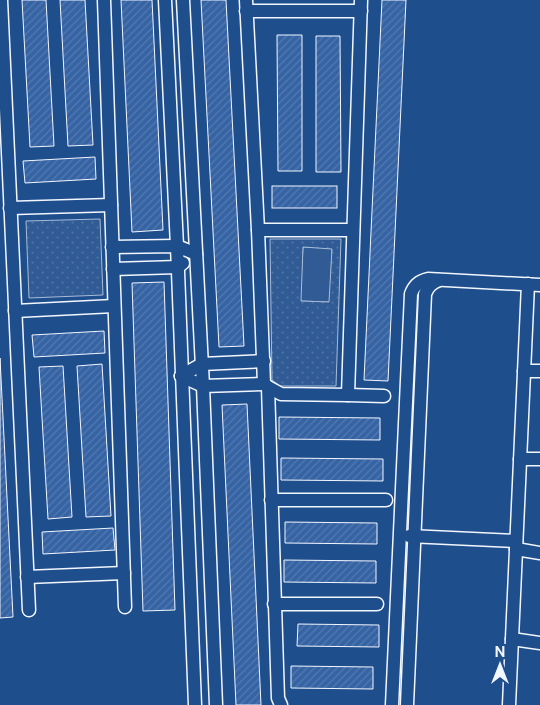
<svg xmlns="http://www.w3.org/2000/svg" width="540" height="705" font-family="'Public Sans',sans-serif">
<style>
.built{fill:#305b95;stroke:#a8bbd7}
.park{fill:url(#park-dots);stroke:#a8bbd7;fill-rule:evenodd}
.building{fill:url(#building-hatch);stroke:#f2f6ff}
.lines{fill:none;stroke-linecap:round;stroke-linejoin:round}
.street-casing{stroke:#f2f6ff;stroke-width:15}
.street{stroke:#1f4e8c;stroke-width:12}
</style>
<defs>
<pattern id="park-dots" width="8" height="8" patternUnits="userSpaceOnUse" patternTransform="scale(1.25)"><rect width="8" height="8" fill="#305b95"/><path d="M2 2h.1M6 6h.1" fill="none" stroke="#4e73a5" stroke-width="1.8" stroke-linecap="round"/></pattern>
<pattern id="building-hatch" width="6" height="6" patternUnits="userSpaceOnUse" patternTransform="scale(1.25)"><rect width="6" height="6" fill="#3563a3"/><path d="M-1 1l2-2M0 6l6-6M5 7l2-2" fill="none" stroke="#537ab1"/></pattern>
</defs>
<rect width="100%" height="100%" fill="#1f4e8c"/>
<!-- built -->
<path class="built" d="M 303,247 L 332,248 L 330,302 L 300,301 Z"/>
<!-- park -->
<g class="park">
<path d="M 100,219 L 103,295 L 29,298 L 26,221 Z"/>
<path d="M 270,239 L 341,239 L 336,386 L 280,386 L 272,380 ZM 303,247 L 332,249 L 329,302 L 301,301 Z"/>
</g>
<!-- building -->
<g class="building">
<path d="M 22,0 L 46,0 L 54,146 L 30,147 Z"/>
<path d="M 60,0 L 85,0 L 93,145 L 68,146 Z"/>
<path d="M 121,0 L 152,0 L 163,230 L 132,232 Z"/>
<path d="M 201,0 L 226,0 L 244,346 L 219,347 Z"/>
<path d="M 382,0 L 406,0 L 388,381 L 364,380 Z"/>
<path d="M 277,35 L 302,35 L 302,171 L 278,171 Z"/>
<path d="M 316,36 L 340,36 L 341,172 L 316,172 Z"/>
<path d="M 95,157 L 96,179 L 25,183 L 23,161 Z"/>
<rect x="272" y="186" width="65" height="22"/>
<path d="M 164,282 L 175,610 L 143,611 L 132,283 Z"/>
<path d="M 104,331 L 105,353 L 34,357 L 32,335 Z"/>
<path d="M 0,358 L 13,617 L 0,618 Z"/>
<path d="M 102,364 L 111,516 L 86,517 L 77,366 Z"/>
<path d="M 63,366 L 72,517 L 48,519 L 39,367 Z"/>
<path d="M 247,404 L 261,705 L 236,705 L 222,405 Z"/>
<path d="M 279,417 L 380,418 L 380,440 L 279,439 Z"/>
<path d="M 281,458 L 383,459 L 383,481 L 281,480 Z"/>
<path d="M 285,522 L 377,523 L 377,544 L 285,543 Z"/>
<path d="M 113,528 L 115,550 L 43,554 L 42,532 Z"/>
<path d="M 284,560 L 376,561 L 376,583 L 284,582 Z"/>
<path d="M 298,624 L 379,625 L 379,647 L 297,646 Z"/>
<path d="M 291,666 L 373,667 L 373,689 L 291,688 Z"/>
</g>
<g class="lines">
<!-- street casing -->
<g class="street-casing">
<g id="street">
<path d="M 1,0 L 29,610"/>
<path d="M 104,0 L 125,607"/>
<path d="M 165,0 L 177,246 L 195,705"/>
<path d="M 183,0 L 203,386 L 216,705"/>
<path d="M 246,0 L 258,230 L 264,384 L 268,387 L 278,698 L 281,705"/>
<path d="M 246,11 L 361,11"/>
<path d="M 10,208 L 111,205"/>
<path d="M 258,230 L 353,230"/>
<path d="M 112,247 L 177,246 L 196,254"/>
<path d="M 113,269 L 178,267 L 183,263"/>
<path d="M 15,311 L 114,306"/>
<path d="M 524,371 L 540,371"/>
<path d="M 181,376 L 202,364 L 264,361"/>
<path d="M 181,376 L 203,386 L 264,384"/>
<path d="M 268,387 L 281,394 L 348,395 L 361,0"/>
<path d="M 348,395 L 384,396"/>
<path d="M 520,459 L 540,459"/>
<path d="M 271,500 L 386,500"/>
<path d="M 409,536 L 516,541"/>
<path d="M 516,549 L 540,553"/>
<path d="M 27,577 L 124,573"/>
<path d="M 274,604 L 377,604"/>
<path d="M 512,639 L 540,643"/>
<path d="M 392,705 L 411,294 C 414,285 419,281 428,279 L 540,285"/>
<path d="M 407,705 L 425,294 C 428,286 432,283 439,280"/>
<path d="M 509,705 L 528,284"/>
</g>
</g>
<!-- street -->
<use href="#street" class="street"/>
</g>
<!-- north arrow -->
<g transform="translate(500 665)" stroke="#1f4e8c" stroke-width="4" paint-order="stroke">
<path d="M0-4L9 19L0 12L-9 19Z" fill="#f2f6ff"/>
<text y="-8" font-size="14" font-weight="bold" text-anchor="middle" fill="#f2f6ff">N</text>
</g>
</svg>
